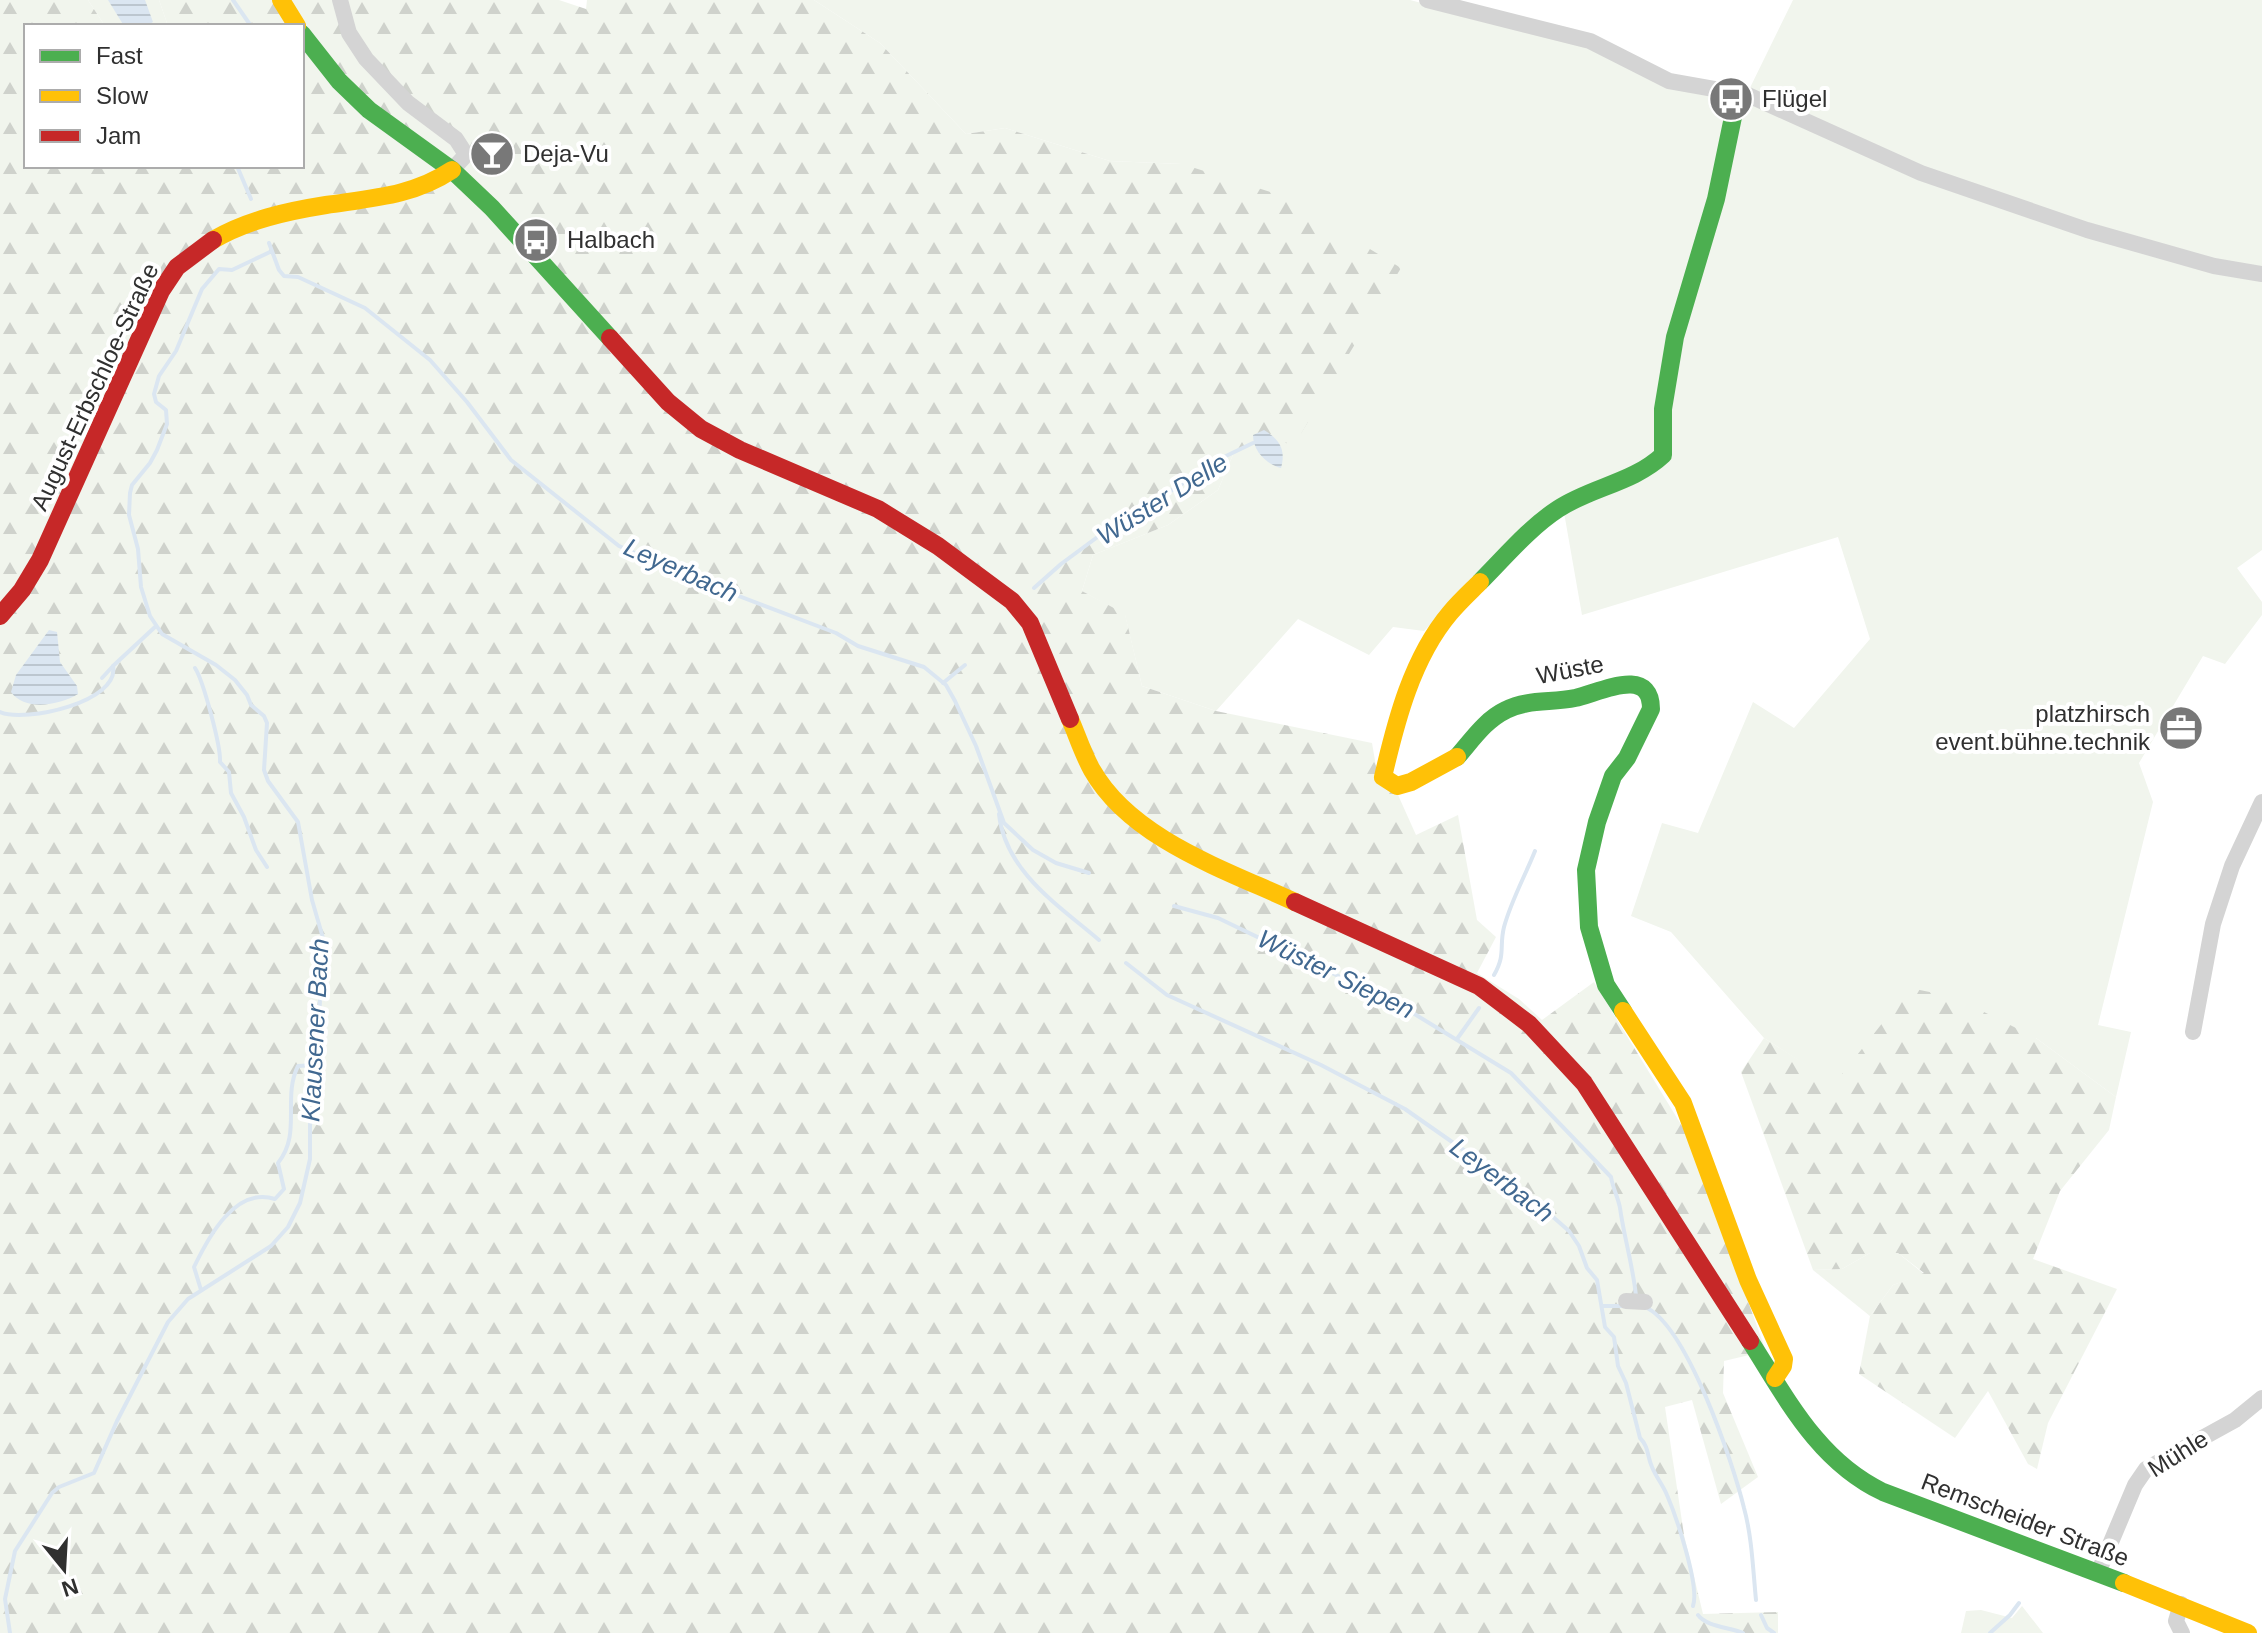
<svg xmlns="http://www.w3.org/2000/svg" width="2262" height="1633" font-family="Arial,sans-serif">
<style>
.green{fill:#f1f5ed}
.forest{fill:url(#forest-firs)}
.water{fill:url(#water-rules)}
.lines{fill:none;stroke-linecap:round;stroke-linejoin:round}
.stream{stroke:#dbe6f1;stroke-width:4}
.street{stroke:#d4d4d4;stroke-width:16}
.fast{stroke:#4caf50;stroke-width:18}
.slow{stroke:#ffc107;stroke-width:18}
.jam{stroke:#c62828;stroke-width:18}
.labels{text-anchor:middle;stroke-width:8;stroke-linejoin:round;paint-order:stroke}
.poi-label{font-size:24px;fill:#303030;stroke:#fff;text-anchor:start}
.street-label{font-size:24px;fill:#303030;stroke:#fff}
.water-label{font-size:26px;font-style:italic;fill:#416890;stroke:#fff}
</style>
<defs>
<pattern id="forest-firs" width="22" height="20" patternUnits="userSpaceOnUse" patternTransform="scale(2)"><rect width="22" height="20" fill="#f1f5ed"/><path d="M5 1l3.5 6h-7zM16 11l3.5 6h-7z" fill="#cfd2cc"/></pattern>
<pattern id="water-rules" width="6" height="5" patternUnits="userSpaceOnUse" patternTransform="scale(2)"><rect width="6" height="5" fill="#dbe6f1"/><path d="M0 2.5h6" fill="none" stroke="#bcc6cf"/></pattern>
</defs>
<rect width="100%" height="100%" fill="#fff"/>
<!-- green -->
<g class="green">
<path d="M 88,0 L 159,0 L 168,26 L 105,26 Z"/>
<path d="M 814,0 L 1410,0 L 1563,40 L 1744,100 L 1793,0 L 2262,0 L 2262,550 L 2237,568 L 2262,602 L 2262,615 L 2225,664 L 2203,656 L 2139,763 L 2153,802 L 2098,1025 L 2131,1032 L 2116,1097 L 2036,1038 L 1835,1084 L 1764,1038 L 1671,932 L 1631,916 L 1662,823 L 1698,833 L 1753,702 L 1794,728 L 1870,639 L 1838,537 L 1582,615 L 1562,501 L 1542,514 L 1424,631 L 1393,627 L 1369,655 L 1298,619 L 1216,711 L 1142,686 L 1125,615 L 1082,591 L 1093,555 L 1168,525 L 1218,490 L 1235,450 L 1266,438 L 1182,164 L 1110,161 L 1005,128 L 966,134 L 880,43 Z"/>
<path d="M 1870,1253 L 1898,1253 L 1924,1274 L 1893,1285 L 1870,1316 L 1813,1270 L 1842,1269 Z"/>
<path d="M 2022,1606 L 2043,1633 L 1961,1633 L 1966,1611 L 1981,1610 L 2012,1618 Z"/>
</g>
<!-- forest -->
<g class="forest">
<path d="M 0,0 L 88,0 L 105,26 L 26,26 L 26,166 L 302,166 L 302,26 L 168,26 L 159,0 L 559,0 L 586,9 L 587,0 L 814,0 L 880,43 L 966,134 L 1005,128 L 1110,161 L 1182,164 L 1283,196 L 1401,268 L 1294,445 L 1266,438 L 1235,450 L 1218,490 L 1168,525 L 1093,555 L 1082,591 L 1125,614 L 1142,686 L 1216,711 L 1372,743 L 1378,778 L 1394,786 L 1416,835 L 1458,815 L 1477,920 L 1496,937 L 1477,973 L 1519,999 L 1542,1020 L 1594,982 L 1688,1136 L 1766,1351 L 1724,1361 L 1723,1393 L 1758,1477 L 1721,1504 L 1692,1400 L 1665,1407 L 1684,1535 L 1703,1614 L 1778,1612 L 1778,1633 L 0,1633 Z"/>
<path d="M 1910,988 L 1954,997 L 2036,1038 L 2116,1097 L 2109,1130 L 2060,1191 L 2033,1259 L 2117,1289 L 2048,1423 L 2037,1469 L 2028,1464 L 1988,1391 L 1955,1438 L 1859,1374 L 1870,1316 L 1893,1285 L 1924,1273 L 1898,1253 L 1870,1253 L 1842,1269 L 1813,1270 L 1741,1072 L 1764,1038 L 1835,1083 Z"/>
</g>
<!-- water -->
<g class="water">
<path d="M 108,0 L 145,0 L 153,22 L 146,26 L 124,26 Z"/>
<path d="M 1264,430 C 1280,440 1286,450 1281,468 C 1266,464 1253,451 1253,435 Z"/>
<path d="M 49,630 L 57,632 L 60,662 L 77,686 L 78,694 C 60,705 25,712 11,692 L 16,675 Z"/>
</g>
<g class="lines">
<!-- stream -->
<g class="stream">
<path d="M 233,0 L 251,26"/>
<path d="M 237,166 L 251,199"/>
<path d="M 269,243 L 279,270 L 284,276 L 298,277 L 365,308 L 430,360 L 467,402 L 511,460 L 619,546 L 702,582 L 836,633 L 858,646 L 924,667 L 946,685 L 955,701 L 976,746 L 1004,823 L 1033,850 L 1056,863 L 1089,873"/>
<path d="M 1034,588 L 1061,564 L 1134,510 L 1158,499 L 1226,456 L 1253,443"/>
<path d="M 195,668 C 203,680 221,746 220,762 L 229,772 L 231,793 L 244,817 L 256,850 L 267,867"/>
<path d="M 102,678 L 113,666"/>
<path d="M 943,683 L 965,665"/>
<path d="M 0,712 C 25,723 120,702 113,666 L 155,627"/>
<path d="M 999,814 C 1005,871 1058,905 1099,940"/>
<path d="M 1174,906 L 1218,918 L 1359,986 L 1389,995 L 1403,1007 L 1511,1073 L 1611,1177 C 1613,1189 1618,1197 1620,1208 C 1624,1237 1633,1266 1636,1296"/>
<path d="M 1126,963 L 1167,995 L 1321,1065 L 1405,1109 L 1518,1188 L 1527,1200 L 1536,1202 L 1569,1231 L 1579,1246 L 1587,1268 L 1597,1280 L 1605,1327 L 1614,1337 L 1618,1366 L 1626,1383 L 1640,1438 C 1649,1447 1647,1456 1652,1467 C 1656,1477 1663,1485 1667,1495 C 1676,1516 1700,1586 1693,1606"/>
<path d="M 1494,975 C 1506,954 1499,947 1504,927 C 1511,901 1525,876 1535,851"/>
<path d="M 1457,1039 L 1479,1008"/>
<path d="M 201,1290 L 194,1267 C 208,1238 235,1186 275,1199 L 284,1189 L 278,1163 C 302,1134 282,1098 298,1066 L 316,1065"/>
<path d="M 1602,1306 L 1624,1306"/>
<path d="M 1645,1307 C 1687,1325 1733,1463 1744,1508 C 1752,1537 1753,1570 1756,1600"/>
<path d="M 1698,1615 C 1707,1627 1729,1627 1743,1633"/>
<path d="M 1761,1615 L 1767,1628 L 1774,1633"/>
<path d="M 10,1633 L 5,1599 L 15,1551 L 52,1493 L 59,1487 L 94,1473 L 117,1421 L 168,1322 L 188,1299 L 271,1246 L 288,1227 L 300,1203 L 310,1159 L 310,1125 L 317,1061 L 323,938 L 312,900 L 298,822 L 268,781 L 264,770 L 267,723 L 264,716 L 251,705 L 247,695 L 235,680 L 216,665 L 162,634 L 150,616 L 141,587 L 138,549 L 129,515 L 130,493 L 132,485 L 150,463 L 157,450 L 167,424 L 166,410 L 156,402 L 154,394 L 159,376 L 176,351 L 202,289 L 219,269 L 232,270 L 270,252"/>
<path d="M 1990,1633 L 2010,1615 L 2019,1603"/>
</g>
<!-- street -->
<g class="street">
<path d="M 340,0 L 349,33 L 366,59 L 408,103 L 456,139 L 465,153 L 464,157 L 452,170"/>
<path d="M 1427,0 L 1590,41 L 1669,81 L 1748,95 L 1921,173 L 2087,230 L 2214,266 L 2262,274"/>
<path d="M 2193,1032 L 2213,924 L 2232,866 L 2262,802"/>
<path d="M 1626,1301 L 1645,1302"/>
<path d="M 2098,1573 L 2135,1485 L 2146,1469 L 2235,1420 L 2262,1398"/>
<path d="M 2181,1604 L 2176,1621 L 2182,1633"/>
</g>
<!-- fast -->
<g class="fast">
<path d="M 302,34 L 339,81 L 369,110 L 452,170 L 492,208 L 610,338"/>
<path d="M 1480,582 C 1505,557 1529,528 1558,509 C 1591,487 1633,483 1663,455 L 1663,409 L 1675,337 L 1716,199 L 1738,93"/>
<path d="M 1457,757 C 1472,740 1485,720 1506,710 C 1527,699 1552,703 1575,698 C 1597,694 1651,664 1651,709 L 1627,758 L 1613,776 L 1597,822 L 1586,870 L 1589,927 L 1606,985 L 1623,1011"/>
<path d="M 1750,1341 C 1787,1399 1818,1461 1883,1492 L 2124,1583"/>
</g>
<!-- slow -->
<g class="slow">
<path d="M 281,0 L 297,26"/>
<path d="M 213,240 C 247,220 288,211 326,205 C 372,198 413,196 452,170"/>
<path d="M 1070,719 C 1077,735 1083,754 1092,770 C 1131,839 1226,870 1295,902"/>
<path d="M 1457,757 L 1411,782 L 1397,786 L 1383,777 C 1396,721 1412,658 1450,613 C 1459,602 1470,592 1480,582"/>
<path d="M 1623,1011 L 1683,1103 L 1748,1280 L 1784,1359 L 1783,1366 L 1775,1378"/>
<path d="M 2124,1583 L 2248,1633"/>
</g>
<!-- jam -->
<g class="jam">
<path d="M 610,338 L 668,402 L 701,429 L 740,450 L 878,509 L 938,546 L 1012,601 L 1030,623 L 1070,719"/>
<path d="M 0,616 L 22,590 L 40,560 L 161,291 L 177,267 L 213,240"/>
<path d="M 1295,902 L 1479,986 L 1529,1024 L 1584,1083 L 1750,1341"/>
</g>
</g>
<!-- icons -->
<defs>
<g id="bus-disc" transform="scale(2.3)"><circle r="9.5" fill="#787878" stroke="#fff"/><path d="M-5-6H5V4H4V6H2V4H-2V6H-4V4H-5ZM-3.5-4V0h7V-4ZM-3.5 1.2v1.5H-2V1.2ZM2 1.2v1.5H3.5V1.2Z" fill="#fff"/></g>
<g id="bar-disc" transform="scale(2.3)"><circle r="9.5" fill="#787878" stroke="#fff"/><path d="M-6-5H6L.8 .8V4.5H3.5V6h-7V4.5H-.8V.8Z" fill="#fff"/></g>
<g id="office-disc" transform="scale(2.3)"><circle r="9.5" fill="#787878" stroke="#fff"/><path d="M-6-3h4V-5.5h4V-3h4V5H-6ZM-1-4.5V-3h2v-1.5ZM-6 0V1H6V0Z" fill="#fff"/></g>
</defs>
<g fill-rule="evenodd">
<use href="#bus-disc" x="1731" y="99"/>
<use href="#bar-disc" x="492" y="154"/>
<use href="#bus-disc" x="536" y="240"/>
<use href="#office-disc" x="2181" y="728"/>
</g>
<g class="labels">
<!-- poi labels -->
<g class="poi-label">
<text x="1762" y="107">Flügel</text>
<text x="523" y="162">Deja-Vu</text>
<text x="567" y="248">Halbach</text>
<text x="2150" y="722" text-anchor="end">platzhirsch<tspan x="2150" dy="28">event.bühne.technik</tspan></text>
</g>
<!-- street labels -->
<g class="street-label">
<text transform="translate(95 387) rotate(-65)" y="8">August-Erbschloe-Straße</text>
<text transform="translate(1570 670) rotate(-11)" y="8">Wüste</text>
<text transform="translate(2178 1454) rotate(-32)" y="8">Mühle</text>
<text transform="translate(2025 1520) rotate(21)" y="8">Remscheider Straße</text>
</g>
<!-- water labels -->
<g class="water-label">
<text transform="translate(1162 499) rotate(-32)" y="9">Wüster Delle</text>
<text transform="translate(681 570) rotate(24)" y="9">Leyerbach</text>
<text transform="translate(1336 974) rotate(26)" y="9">Wüster Siepen</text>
<text transform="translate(315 1030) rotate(-87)" y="9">Klausener Bach</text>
<text transform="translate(1502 1180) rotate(37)" y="9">Leyerbach</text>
</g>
</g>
<!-- legend -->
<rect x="24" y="24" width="280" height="144" fill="#ffffff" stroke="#acacac" stroke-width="2"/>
<rect x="40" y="50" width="40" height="12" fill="#4caf50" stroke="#acacac" stroke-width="2"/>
<text x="96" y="64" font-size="24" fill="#303030">Fast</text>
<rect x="40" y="90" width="40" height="12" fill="#ffc107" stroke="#acacac" stroke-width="2"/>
<text x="96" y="104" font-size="24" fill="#303030">Slow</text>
<rect x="40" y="130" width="40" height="12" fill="#c62828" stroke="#acacac" stroke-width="2"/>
<text x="96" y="144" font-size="24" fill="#303030">Jam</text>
<!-- north arrow -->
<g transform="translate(64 1569) rotate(162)" stroke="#ffffff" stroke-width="6" paint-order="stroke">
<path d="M0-6L14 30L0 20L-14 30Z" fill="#303030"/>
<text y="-12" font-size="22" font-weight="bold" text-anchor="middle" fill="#303030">N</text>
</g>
</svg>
